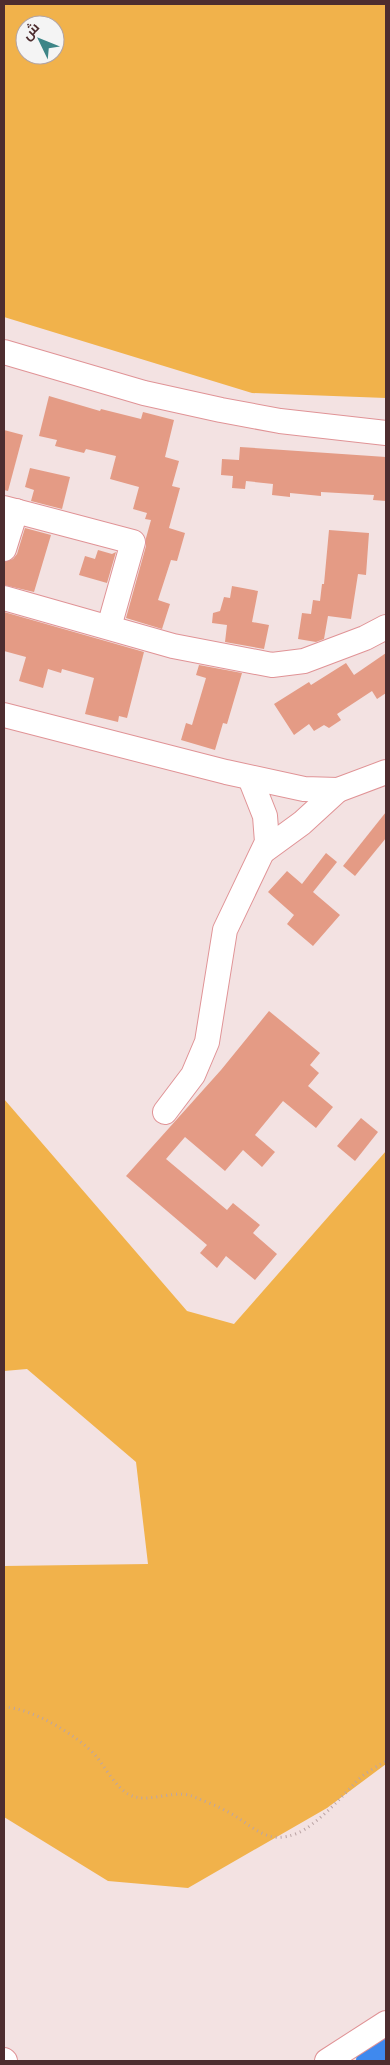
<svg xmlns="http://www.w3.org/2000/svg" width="390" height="2065" font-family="Karla,Cairo,sans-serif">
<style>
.green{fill:#f1b24b;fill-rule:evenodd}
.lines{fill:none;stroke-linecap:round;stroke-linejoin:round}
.river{stroke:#3f89ee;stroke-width:30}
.building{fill:#e49b85}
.minor-casing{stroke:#e09396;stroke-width:26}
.path{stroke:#bba5a6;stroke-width:3;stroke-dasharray:1 4;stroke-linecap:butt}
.minor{stroke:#fff;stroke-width:24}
</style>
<rect width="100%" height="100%" fill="#f3e2e2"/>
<!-- green -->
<g class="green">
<path d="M 4,4 L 386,4 L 386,398 L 252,393 L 4,317 ZM 25,25 L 55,25 L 55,55 L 25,55 Z"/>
<path d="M 4,1099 L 187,1311 L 234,1324 L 386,1151 L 386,1764 L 327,1808 L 188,1888 L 108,1881 L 4,1817 L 4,1566 L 148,1564 L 136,1462 L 27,1369 L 4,1371 Z"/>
</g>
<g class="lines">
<!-- river -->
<path class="river" d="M 371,2061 L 386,2052"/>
</g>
<!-- building -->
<g class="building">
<path d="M 49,396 L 100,411 L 101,409 L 141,419 L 143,412 L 174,420 L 165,457 L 179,461 L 172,486 L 180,488 L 169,528 L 185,533 L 177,561 L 171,560 L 158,600 L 170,604 L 162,629 L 126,618 L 146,546 L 146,538 L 151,520 L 145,519 L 147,513 L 133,509 L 139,487 L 110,479 L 116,456 L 86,449 L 84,453 L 55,446 L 57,440 L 39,436 Z"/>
<path d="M 4,430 L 23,435 L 8,491 L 4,490 Z"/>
<path d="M 240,447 L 386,457 L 386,501 L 373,500 L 374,495 L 321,492 L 321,496 L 290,493 L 290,497 L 272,495 L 273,484 L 246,481 L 245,489 L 232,488 L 233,476 L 221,475 L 222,459 L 239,460 Z"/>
<path d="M 30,468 L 70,477 L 62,509 L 31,501 L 34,490 L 25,487 Z"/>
<path d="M 25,528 L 51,535 L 34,592 L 4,585 L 4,562 L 13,559 L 17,554 Z"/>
<path d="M 329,530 L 369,533 L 366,575 L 358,574 L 351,619 L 328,616 L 324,639 L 316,642 L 298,639 L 302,613 L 311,614 L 313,600 L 320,601 L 322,584 L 324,584 Z"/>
<path d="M 98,550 L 112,554 L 116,552 L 107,583 L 79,575 L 85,556 L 95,559 Z"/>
<path d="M 232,586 L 258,591 L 252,622 L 269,625 L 264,649 L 225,642 L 227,625 L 212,623 L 213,613 L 220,611 L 224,597 L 230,598 Z"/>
<path d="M 4,612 L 144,652 L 127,718 L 119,716 L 118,722 L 85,714 L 94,678 L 62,669 L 61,673 L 48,669 L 43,688 L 19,681 L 26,657 L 4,651 Z"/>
<path d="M 386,653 L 386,693 L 377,699 L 372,691 L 337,714 L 341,720 L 329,728 L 324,725 L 314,731 L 309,724 L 294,735 L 274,704 L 309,682 L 311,685 L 346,663 L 354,675 Z"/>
<path d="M 199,665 L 242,673 L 227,724 L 223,723 L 215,750 L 181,740 L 186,723 L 192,725 L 206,678 L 196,675 Z"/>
<path d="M 386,812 L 386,838 L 355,876 L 343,866 Z"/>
<path d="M 326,853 L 337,862 L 313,892 L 340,915 L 313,946 L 287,924 L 294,915 L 268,892 L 287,871 L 302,884 Z"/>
<path d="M 269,1011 L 320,1053 L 310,1065 L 319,1073 L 308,1086 L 333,1107 L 316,1128 L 283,1101 L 255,1135 L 275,1152 L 262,1167 L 243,1150 L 225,1171 L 185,1137 L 166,1159 L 227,1210 L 233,1203 L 260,1225 L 253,1233 L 277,1254 L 255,1280 L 226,1256 L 217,1268 L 200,1253 L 207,1245 L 126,1176 L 221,1070 Z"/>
<path d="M 361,1118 L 378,1132 L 355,1161 L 337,1146 Z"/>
</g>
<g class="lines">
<!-- minor casing -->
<g class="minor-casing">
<g id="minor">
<path d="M 4,352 L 144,393 L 221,410 L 280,421 L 386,433"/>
<path d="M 4,508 L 133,542 L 109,627"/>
<path d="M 4,549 L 16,511"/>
<path d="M 4,598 L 173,646 L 272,665 L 304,661 L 365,638 L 386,627"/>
<path d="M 4,715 L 226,772 L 304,789 L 338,790 L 386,772"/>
<path d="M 265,850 L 302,823 L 338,790"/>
<path d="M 165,1112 L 193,1075 L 207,1042 L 225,930 L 267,842 L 265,816 L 250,778"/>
<path d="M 4,2060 L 5,2061"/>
<path d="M 327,2061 L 386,2023"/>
</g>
</g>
<!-- path -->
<path class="path" d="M 4,1707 C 32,1708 77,1735 96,1756 C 104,1766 117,1788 128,1794 C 147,1805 172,1789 192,1796 C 204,1801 218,1806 230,1813 C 255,1827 267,1846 298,1833 C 316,1825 342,1797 355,1783 C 363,1774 376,1767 386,1761"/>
<!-- minor -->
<use href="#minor" class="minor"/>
</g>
<!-- border -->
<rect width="390" height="2065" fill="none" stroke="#4d2d2f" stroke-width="10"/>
<!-- north arrow -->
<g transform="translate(40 40) rotate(313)"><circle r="24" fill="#f4f4f4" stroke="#b1a4a5"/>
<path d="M0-4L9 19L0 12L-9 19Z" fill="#3d8587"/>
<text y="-8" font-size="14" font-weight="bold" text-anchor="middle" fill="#4d2d2f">ش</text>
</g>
</svg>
